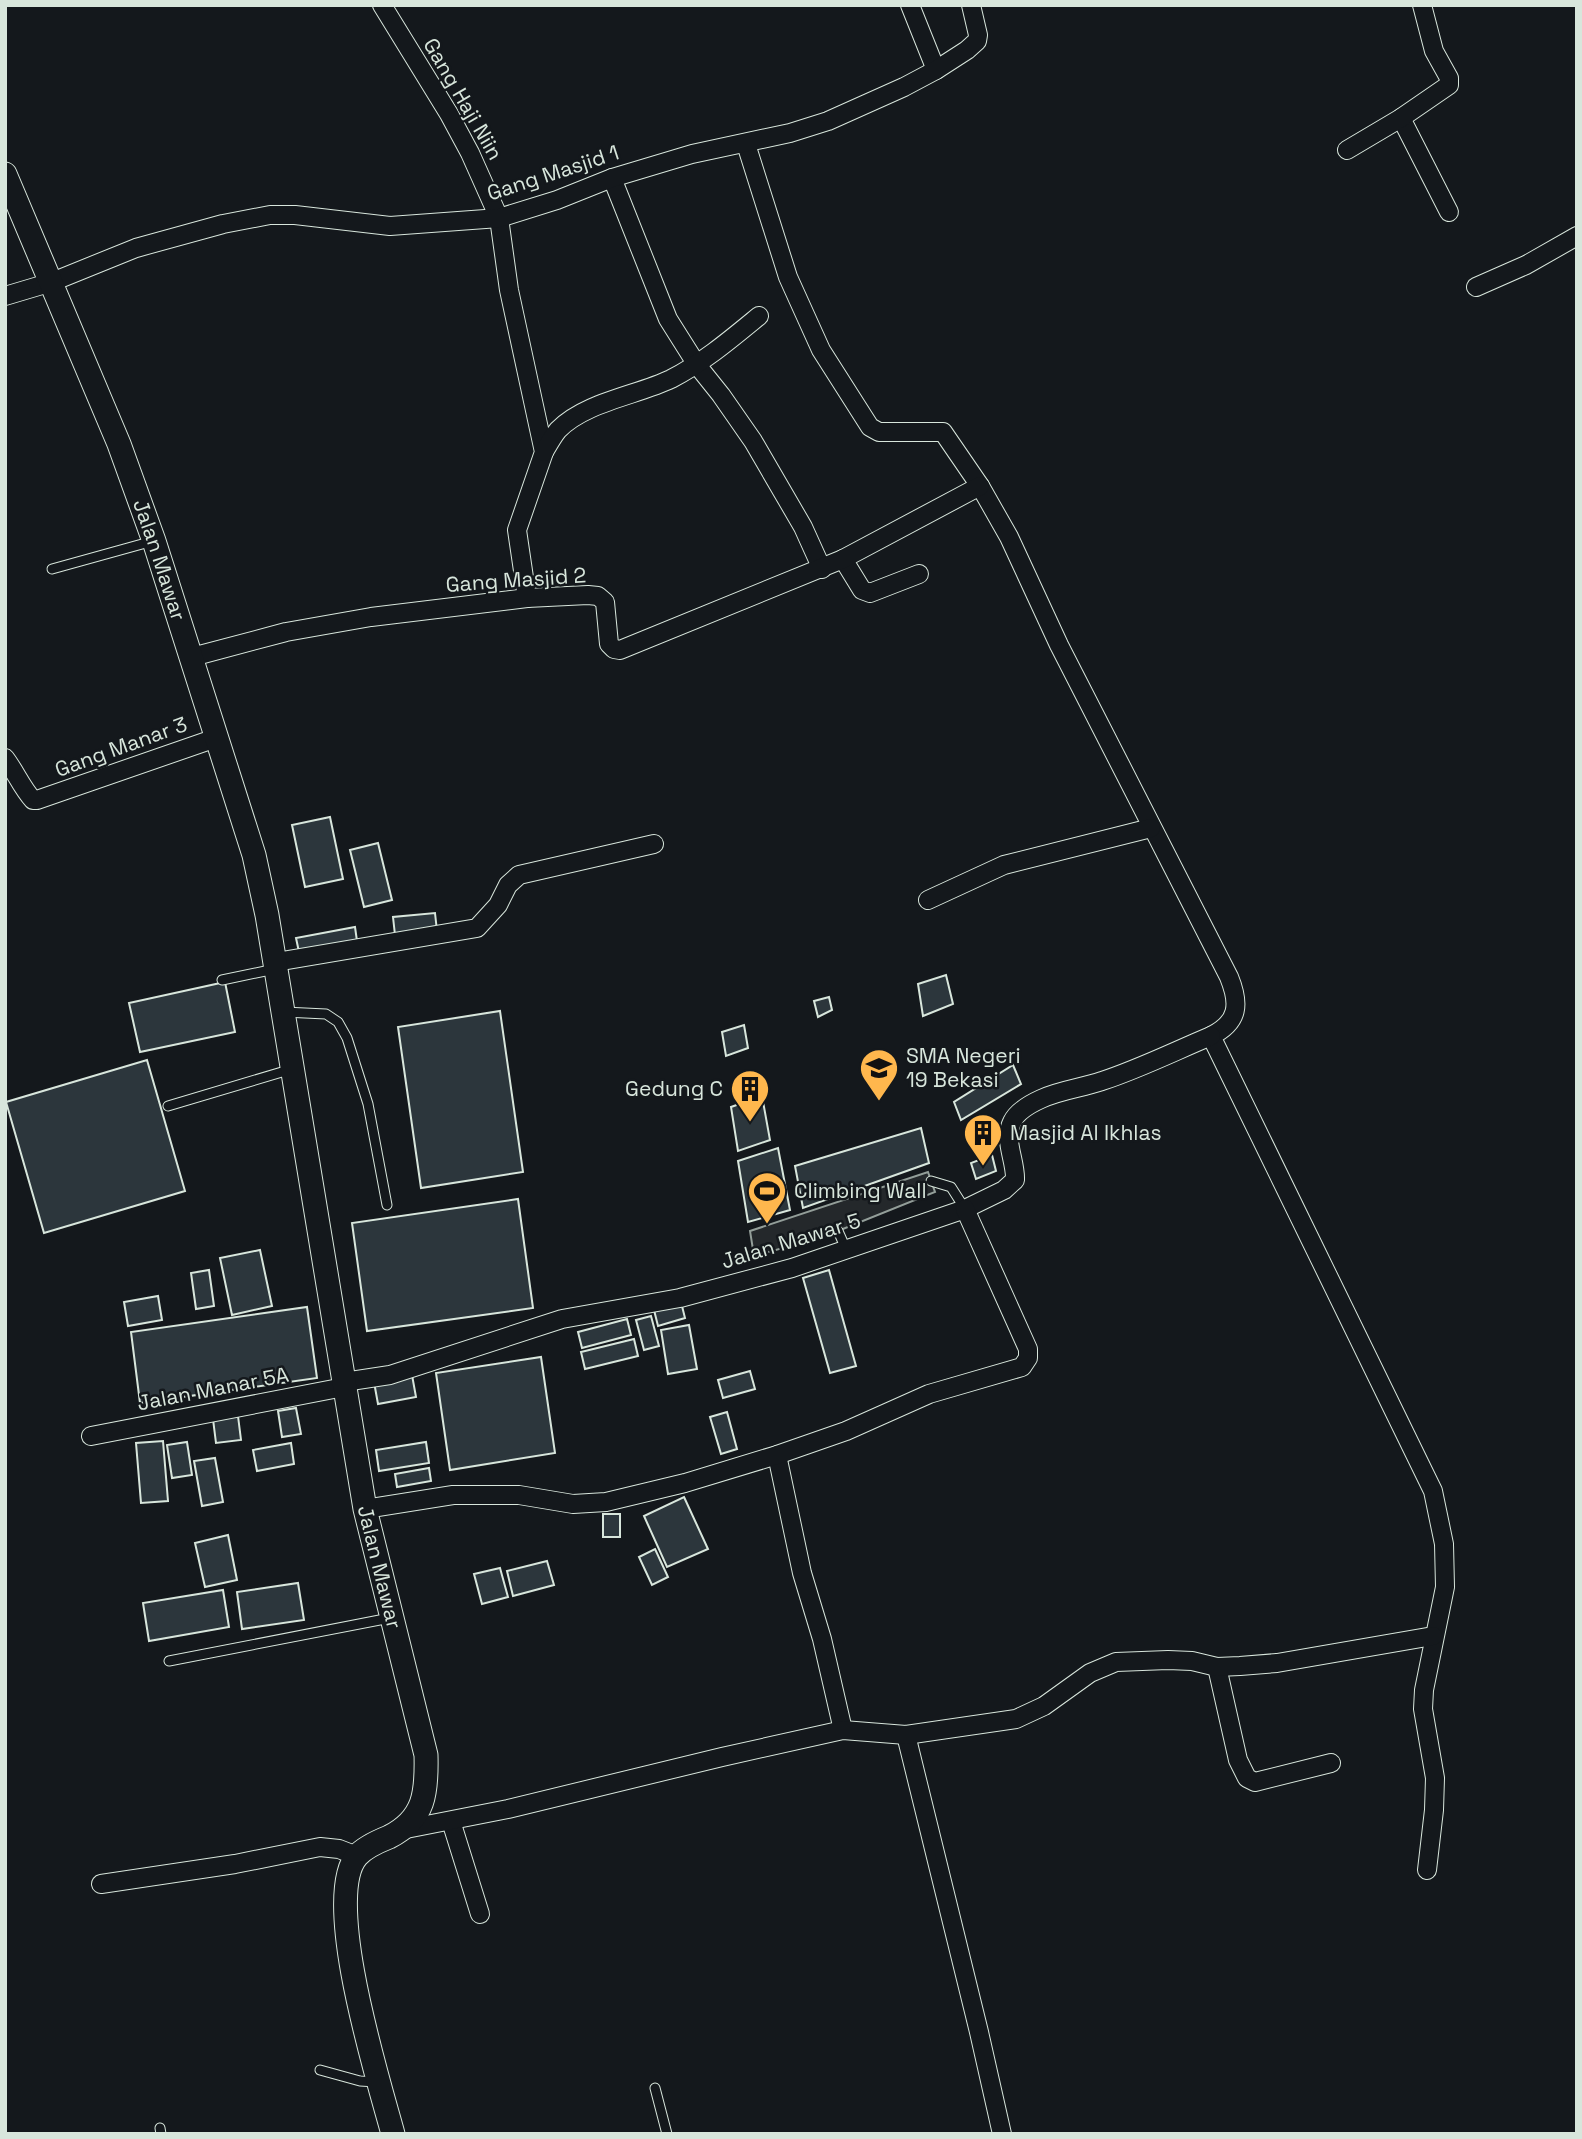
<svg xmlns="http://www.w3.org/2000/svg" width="1582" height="2139" font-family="'Space Grotesk',sans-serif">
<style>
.parking{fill:#24282b;stroke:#939e99;stroke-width:2}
.building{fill:#2c363c;stroke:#d8e6dc;stroke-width:2}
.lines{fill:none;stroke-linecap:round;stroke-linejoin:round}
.service-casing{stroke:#d8e6dc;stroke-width:11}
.minor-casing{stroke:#d8e6dc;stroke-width:20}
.tertiary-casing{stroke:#d8e6dc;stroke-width:25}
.service{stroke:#14181c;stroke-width:9}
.minor{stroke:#14181c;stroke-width:18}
.tertiary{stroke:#14181c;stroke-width:23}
.labels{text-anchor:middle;stroke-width:5;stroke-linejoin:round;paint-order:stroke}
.street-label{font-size:21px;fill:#d8e6dc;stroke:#14181c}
.poi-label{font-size:21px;fill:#d8e6dc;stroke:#14181c;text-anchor:start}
</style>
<rect width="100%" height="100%" fill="#14181c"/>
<!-- parking -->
<path class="parking" d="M 928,1172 L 935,1192 L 823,1237 L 754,1256 L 750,1231 Z"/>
<!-- building -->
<g class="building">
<path d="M 330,817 L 343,879 L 305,887 L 292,825 Z"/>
<path d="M 378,843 L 392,900 L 364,907 L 350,850 Z"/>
<path d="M 435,913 L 437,931 L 395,935 L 393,917 Z"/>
<path d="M 355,927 L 357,941 L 299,952 L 296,938 Z"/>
<path d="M 946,975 L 953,1004 L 923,1016 L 918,984 Z"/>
<path d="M 225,982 L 235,1032 L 140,1052 L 129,1003 Z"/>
<path d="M 829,997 L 832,1010 L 818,1017 L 814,1001 Z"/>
<path d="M 500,1011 L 523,1172 L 421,1188 L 398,1027 Z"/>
<path d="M 744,1025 L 748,1048 L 726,1056 L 722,1032 Z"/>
<path d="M 147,1060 L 185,1191 L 44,1233 L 6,1102 Z"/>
<path d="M 1013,1065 L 1021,1084 L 961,1120 L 954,1102 Z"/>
<path d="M 762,1096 L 770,1140 L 738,1151 L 731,1107 Z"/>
<path d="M 921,1128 L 929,1163 L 803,1208 L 795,1166 Z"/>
<path d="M 778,1148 L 790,1210 L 748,1222 L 738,1161 Z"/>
<path d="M 992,1155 L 996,1171 L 976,1179 L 971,1163 Z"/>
<path d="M 518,1199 L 533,1308 L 367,1331 L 352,1223 Z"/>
<path d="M 260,1250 L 272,1306 L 232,1315 L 220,1258 Z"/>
<path d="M 209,1270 L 214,1306 L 196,1309 L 191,1273 Z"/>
<path d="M 829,1270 L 856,1366 L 830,1373 L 803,1278 Z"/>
<path d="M 158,1296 L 162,1320 L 128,1326 L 124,1302 Z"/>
<path d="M 681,1302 L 685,1318 L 658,1326 L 654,1310 Z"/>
<path d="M 307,1307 L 317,1378 L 140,1403 L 131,1332 Z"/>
<path d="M 651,1316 L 659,1346 L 644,1350 L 636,1320 Z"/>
<path d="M 627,1319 L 631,1335 L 582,1348 L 578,1332 Z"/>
<path d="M 689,1325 L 697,1369 L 668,1374 L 661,1330 Z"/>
<path d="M 634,1339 L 638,1356 L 585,1369 L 581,1352 Z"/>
<path d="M 541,1357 L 555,1453 L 450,1470 L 436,1373 Z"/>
<path d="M 750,1371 L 755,1389 L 723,1398 L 718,1380 Z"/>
<path d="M 412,1375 L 416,1397 L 378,1404 L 374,1382 Z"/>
<path d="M 296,1408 L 301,1434 L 282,1437 L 278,1411 Z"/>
<path d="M 727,1412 L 737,1449 L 721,1454 L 710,1417 Z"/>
<path d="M 238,1416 L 241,1440 L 216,1443 L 213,1419 Z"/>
<path d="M 163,1441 L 168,1501 L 141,1503 L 136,1443 Z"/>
<path d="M 187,1442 L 192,1475 L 172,1478 L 167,1445 Z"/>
<path d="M 426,1442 L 429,1463 L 379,1471 L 376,1450 Z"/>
<path d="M 291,1443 L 294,1464 L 257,1471 L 253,1450 Z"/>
<path d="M 215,1458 L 223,1502 L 202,1506 L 194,1461 Z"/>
<path d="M 429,1468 L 431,1481 L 397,1487 L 395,1474 Z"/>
<path d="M 684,1497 L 708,1549 L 667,1567 L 644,1516 Z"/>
<rect x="603" y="1514" width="17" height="23"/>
<path d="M 228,1535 L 237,1580 L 205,1587 L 195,1543 Z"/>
<path d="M 655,1549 L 668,1577 L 652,1585 L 639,1557 Z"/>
<path d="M 547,1561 L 554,1585 L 513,1596 L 507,1571 Z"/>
<path d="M 500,1568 L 508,1597 L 482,1604 L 474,1574 Z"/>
<path d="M 298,1583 L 304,1620 L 242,1629 L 237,1592 Z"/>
<path d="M 223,1590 L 229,1627 L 149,1641 L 143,1603 Z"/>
</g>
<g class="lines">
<!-- service casing -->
<g class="service-casing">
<g id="service">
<path d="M 52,569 L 153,541"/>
<path d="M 222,980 L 275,969"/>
<path d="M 284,1012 L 326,1014 L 338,1022 L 347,1038 L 368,1104 L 387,1205"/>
<path d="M 168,1106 L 292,1069"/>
<path d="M 931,1181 L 951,1187 L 965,1209"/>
<path d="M 838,1231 L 846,1249"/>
<path d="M 169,1661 L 390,1618"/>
<path d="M 320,2070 L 360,2081 L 376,2082"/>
<path d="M 655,2088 L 667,2134"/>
<path d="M 160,2128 L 161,2134"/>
</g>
</g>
<!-- minor casing -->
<g class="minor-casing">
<g id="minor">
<path d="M 382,5 L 449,114 L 470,153 L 499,218 L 509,290 L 544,452 L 517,530 L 527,598"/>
<path d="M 910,5 L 936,70"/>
<path d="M 1401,118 L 1449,212"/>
<path d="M 746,144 L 788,277 L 821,350 L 870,427 L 879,432 L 943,432 L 980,486 L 1009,537 L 1059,645 L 1229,977 C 1240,1004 1239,1022 1211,1036 L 1433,1491 L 1444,1544 L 1445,1587 L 1424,1690 L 1423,1709 L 1435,1778 L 1434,1810 L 1427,1870"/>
<path d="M 1347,150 L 1401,118 L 1449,85 L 1449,78 L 1434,51 L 1422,5"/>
<path d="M 612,178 L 668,319 L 697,365 L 721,395 L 753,441 L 803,527 L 822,569"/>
<path d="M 1476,287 L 1526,265 L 1577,236"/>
<path d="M 5,296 L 52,282 L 136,248 L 223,224 L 270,215 L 295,215 L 390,226 L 499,218 L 557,200 L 612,178 L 692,154 L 790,133 L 828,121 L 904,87 L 936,70 L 967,50 L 977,41 L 978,35 L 971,5"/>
<path d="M 544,452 C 548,445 553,436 558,430 C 585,402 638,395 671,379 C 704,362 731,339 759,316"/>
<path d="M 843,559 L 862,590 L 870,593 L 919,574"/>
<path d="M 192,657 L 286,632 L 371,617 L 527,598 L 588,595 L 598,596 L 605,602 L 609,644 L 614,649 L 620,650 L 843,559 L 980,486"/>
<path d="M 5,758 C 15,771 22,788 33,800 L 37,800 L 216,738"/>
<path d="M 928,900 L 1004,865 L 1151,828"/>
<path d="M 276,962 L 477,928 L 498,905 L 508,885 L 519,875 L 654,844"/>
<path d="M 344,1382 L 390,1375 L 562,1319 L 680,1298 L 792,1268 L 965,1209 L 1004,1190 L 1015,1180 C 1016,1161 1003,1140 1012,1122 C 1017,1111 1030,1104 1041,1099 C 1060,1090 1082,1088 1102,1081 C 1139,1069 1175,1051 1211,1036"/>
<path d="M 91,1436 L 344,1387"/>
<path d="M 777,1455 L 802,1573 L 822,1639 L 843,1730"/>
<path d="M 365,1509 L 453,1495 L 519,1495 L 573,1504 L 606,1502 L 685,1483 L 777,1455 L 846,1431 L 929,1394 L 1022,1367 L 1028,1358 L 1028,1349 L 965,1209"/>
<path d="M 1217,1667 L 1238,1760 L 1247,1778 L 1255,1782 L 1331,1763"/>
<path d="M 906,1735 L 979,2032 L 1002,2134"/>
<path d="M 451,1821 L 480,1914"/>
<path d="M 401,1830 L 508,1809 L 722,1757 L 843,1730 L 906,1735 L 1016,1719 L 1044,1706 L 1090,1673 L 1116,1662 L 1168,1660 L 1192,1661 L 1217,1667 L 1240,1666 L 1277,1663 L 1433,1636"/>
<path d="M 101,1884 L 235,1864 L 320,1847 L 339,1849 L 357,1856"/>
</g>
</g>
<!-- tertiary casing -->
<g class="tertiary-casing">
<g id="tertiary">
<path id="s1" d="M 5,174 L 119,444 L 154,541 L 254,855 L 267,915 L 365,1509 L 426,1755 C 427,1792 425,1819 389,1837 C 379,1841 364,1848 357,1856 C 321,1897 379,2082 393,2134"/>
</g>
</g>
<!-- service -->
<use href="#service" class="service"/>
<!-- minor -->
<use href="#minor" class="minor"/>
<!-- tertiary -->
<use href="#tertiary" class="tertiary"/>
</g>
<!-- icons -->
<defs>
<g id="school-pin" transform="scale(2.0125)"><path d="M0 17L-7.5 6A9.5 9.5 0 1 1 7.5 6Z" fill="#ffb74d" stroke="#14181c"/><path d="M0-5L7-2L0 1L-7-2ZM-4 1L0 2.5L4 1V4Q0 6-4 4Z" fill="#111"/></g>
<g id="building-pin" transform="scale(2.0125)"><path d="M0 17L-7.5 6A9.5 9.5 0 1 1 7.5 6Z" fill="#ffb74d" stroke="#14181c"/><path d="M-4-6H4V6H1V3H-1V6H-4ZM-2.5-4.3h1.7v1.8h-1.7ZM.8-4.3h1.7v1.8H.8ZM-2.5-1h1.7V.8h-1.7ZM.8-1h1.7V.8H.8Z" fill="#111"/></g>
<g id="stadium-pin" transform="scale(2.0125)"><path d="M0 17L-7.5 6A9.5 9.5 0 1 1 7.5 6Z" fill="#ffb74d" stroke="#14181c"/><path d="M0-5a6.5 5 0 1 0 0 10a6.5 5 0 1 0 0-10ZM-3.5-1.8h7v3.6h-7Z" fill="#111"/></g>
</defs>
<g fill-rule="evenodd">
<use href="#school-pin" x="879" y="1068"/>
<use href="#building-pin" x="750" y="1089"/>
<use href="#building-pin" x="983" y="1133"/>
<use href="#stadium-pin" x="767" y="1191"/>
</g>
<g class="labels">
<!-- street labels -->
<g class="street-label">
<text transform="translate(463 99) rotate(60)" y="7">Gang Haji Niin</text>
<text transform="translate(553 173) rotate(-18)" y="7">Gang Masjid 1</text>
<text dy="7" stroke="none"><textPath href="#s1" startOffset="416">Jalan Mawar</textPath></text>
<text transform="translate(516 580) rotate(-4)" y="7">Gang Masjid 2</text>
<text transform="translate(121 747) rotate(-20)" y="7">Gang Manar 3</text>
<text transform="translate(791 1241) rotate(-17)" y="7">Jalan Mawar 5</text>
<text transform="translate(213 1389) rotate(-11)" y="7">Jalan Manar 5A</text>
<text dy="7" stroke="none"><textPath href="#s1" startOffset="1449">Jalan Mawar</textPath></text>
</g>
<!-- poi labels -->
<g class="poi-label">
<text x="906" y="1063">SMA Negeri<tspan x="906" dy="24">19 Bekasi</tspan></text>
<text x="723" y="1096" text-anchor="end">Gedung C</text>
<text x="1010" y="1140">Masjid Al Ikhlas</text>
<text x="794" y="1198">Climbing Wall</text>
</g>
</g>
<!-- border -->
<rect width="1582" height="2139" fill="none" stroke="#d8e6dc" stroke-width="14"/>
</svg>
